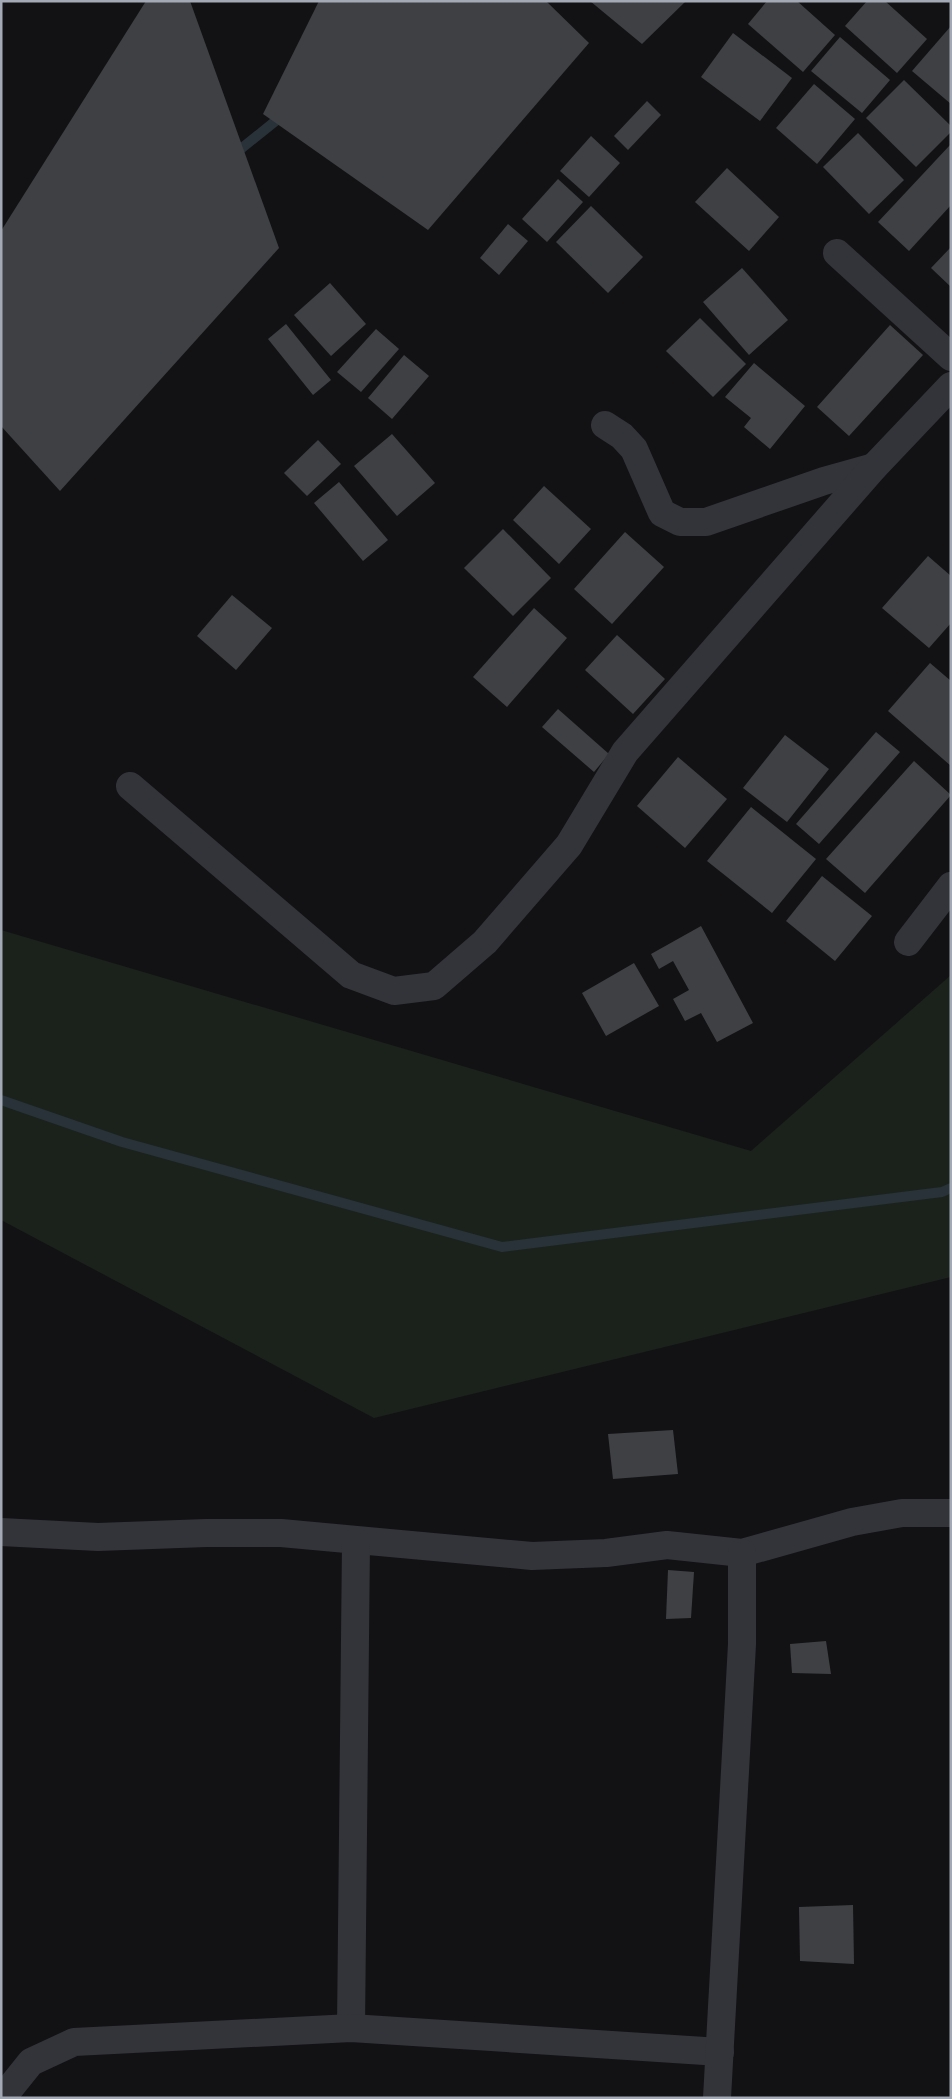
<svg xmlns="http://www.w3.org/2000/svg" width="952" height="2099" font-family="Arial,sans-serif">
<style>
.green{fill:#1a221b}
.lines{fill:none;stroke-linecap:round;stroke-linejoin:round}
.stream{stroke:#283238;stroke-width:10}
.building{fill:#3e4044}
.minor{stroke:#333439;stroke-width:28}
</style>
<rect width="100%" height="100%" fill="#121214"/>
<!-- green -->
<path class="green" d="M 1,930 L 751,1151 L 951,975 L 951,1277 L 374,1418 L 1,1220 Z"/>
<g class="lines">
<!-- stream -->
<g class="stream">
<path d="M 232,156 L 283,115"/>
<path d="M 1,1100 L 122,1142 L 502,1247 L 942,1192 L 951,1188"/>
</g>
</g>
<!-- building -->
<g class="building">
<path d="M 146,1 L 190,1 L 279,248 L 60,491 L 1,426 L 1,231 Z"/>
<path d="M 319,1 L 546,1 L 589,43 L 428,230 L 263,114 Z"/>
<path d="M 590,1 L 686,1 L 642,44 Z"/>
<path d="M 767,1 L 797,1 L 835,35 L 803,72 L 748,24 Z"/>
<path d="M 867,1 L 885,1 L 927,39 L 897,73 L 845,26 Z"/>
<path d="M 951,26 L 951,104 L 912,71 Z"/>
<path d="M 733,33 L 792,78 L 760,121 L 701,77 Z"/>
<path d="M 840,37 L 890,80 L 862,113 L 811,71 Z"/>
<path d="M 904,80 L 951,126 L 951,132 L 916,167 L 866,118 Z"/>
<path d="M 814,84 L 855,119 L 817,164 L 776,128 Z"/>
<path d="M 647,101 L 661,115 L 628,150 L 614,136 Z"/>
<path d="M 858,133 L 904,180 L 869,214 L 823,167 Z"/>
<path d="M 591,136 L 620,163 L 589,197 L 560,171 Z"/>
<path d="M 951,144 L 951,205 L 909,251 L 878,222 Z"/>
<path d="M 727,168 L 779,217 L 749,251 L 695,202 Z"/>
<path d="M 558,179 L 583,202 L 547,242 L 522,219 Z"/>
<path d="M 591,206 L 643,257 L 608,293 L 556,242 Z"/>
<path d="M 508,224 L 528,241 L 499,275 L 480,258 Z"/>
<path d="M 951,247 L 951,287 L 931,268 Z"/>
<path d="M 742,268 L 788,320 L 749,355 L 703,302 Z"/>
<path d="M 330,283 L 366,324 L 331,356 L 294,315 Z"/>
<path d="M 700,318 L 746,364 L 713,397 L 666,351 Z"/>
<path d="M 286,324 L 331,380 L 313,395 L 268,339 Z"/>
<path d="M 890,325 L 923,355 L 849,436 L 817,407 Z"/>
<path d="M 376,329 L 399,349 L 361,392 L 337,372 Z"/>
<path d="M 404,355 L 429,376 L 392,419 L 368,398 Z"/>
<path d="M 754,363 L 805,406 L 770,449 L 744,427 L 751,418 L 725,397 Z"/>
<path d="M 392,434 L 435,483 L 397,516 L 354,466 Z"/>
<path d="M 318,440 L 341,464 L 307,496 L 284,473 Z"/>
<path d="M 339,482 L 388,540 L 363,561 L 314,503 Z"/>
<path d="M 544,486 L 591,529 L 559,564 L 513,520 Z"/>
<path d="M 503,529 L 551,578 L 513,616 L 464,568 Z"/>
<path d="M 625,532 L 664,567 L 612,624 L 574,589 Z"/>
<path d="M 928,556 L 951,576 L 951,623 L 929,648 L 882,608 Z"/>
<path d="M 232,595 L 272,628 L 236,670 L 197,636 Z"/>
<path d="M 534,608 L 567,638 L 507,707 L 473,677 Z"/>
<path d="M 617,635 L 665,679 L 633,714 L 585,670 Z"/>
<path d="M 930,663 L 951,681 L 951,766 L 888,711 Z"/>
<path d="M 558,709 L 609,754 L 594,772 L 542,727 Z"/>
<path d="M 876,732 L 900,752 L 819,844 L 796,824 Z"/>
<path d="M 785,735 L 829,769 L 787,822 L 743,788 Z"/>
<path d="M 678,757 L 727,799 L 685,848 L 637,806 Z"/>
<path d="M 914,761 L 951,795 L 865,893 L 826,859 Z"/>
<path d="M 751,807 L 816,859 L 772,913 L 707,861 Z"/>
<path d="M 822,876 L 872,916 L 835,961 L 786,921 Z"/>
<path d="M 701,926 L 753,1023 L 717,1042 L 701,1013 L 685,1021 L 673,999 L 689,990 L 673,961 L 659,969 L 651,954 Z"/>
<path d="M 634,963 L 659,1006 L 606,1036 L 582,993 Z"/>
<path d="M 673,1430 L 678,1474 L 613,1479 L 608,1434 Z"/>
<path d="M 668,1570 L 694,1572 L 691,1618 L 666,1619 Z"/>
<path d="M 826,1641 L 831,1674 L 792,1673 L 790,1644 Z"/>
<path d="M 853,1905 L 854,1964 L 800,1961 L 799,1907 Z"/>
</g>
<g class="lines">
<!-- minor -->
<g class="minor">
<path d="M 837,253 L 951,357"/>
<path d="M 605,425 L 622,436 L 634,449 L 662,513 L 680,522 L 706,522 L 824,481 L 874,467"/>
<path d="M 130,786 L 351,975 L 394,991 L 434,986 L 485,942 L 569,845 L 625,752 L 874,467 L 951,386"/>
<path d="M 908,942 L 951,886"/>
<path d="M 1,1532 L 98,1537 L 206,1533 L 281,1533 L 532,1556 L 606,1553 L 667,1545 L 742,1553 L 852,1522 L 902,1513 L 951,1513"/>
<path d="M 351,2028 L 356,1542"/>
<path d="M 2,2098 L 31,2062 L 74,2042 L 351,2028 L 720,2052"/>
<path d="M 717,2098 L 742,1644 L 742,1553"/>
</g>
</g>
<!-- border -->
<rect width="952" height="2099" fill="none" stroke="#a3aab5" stroke-width="5"/>
</svg>
